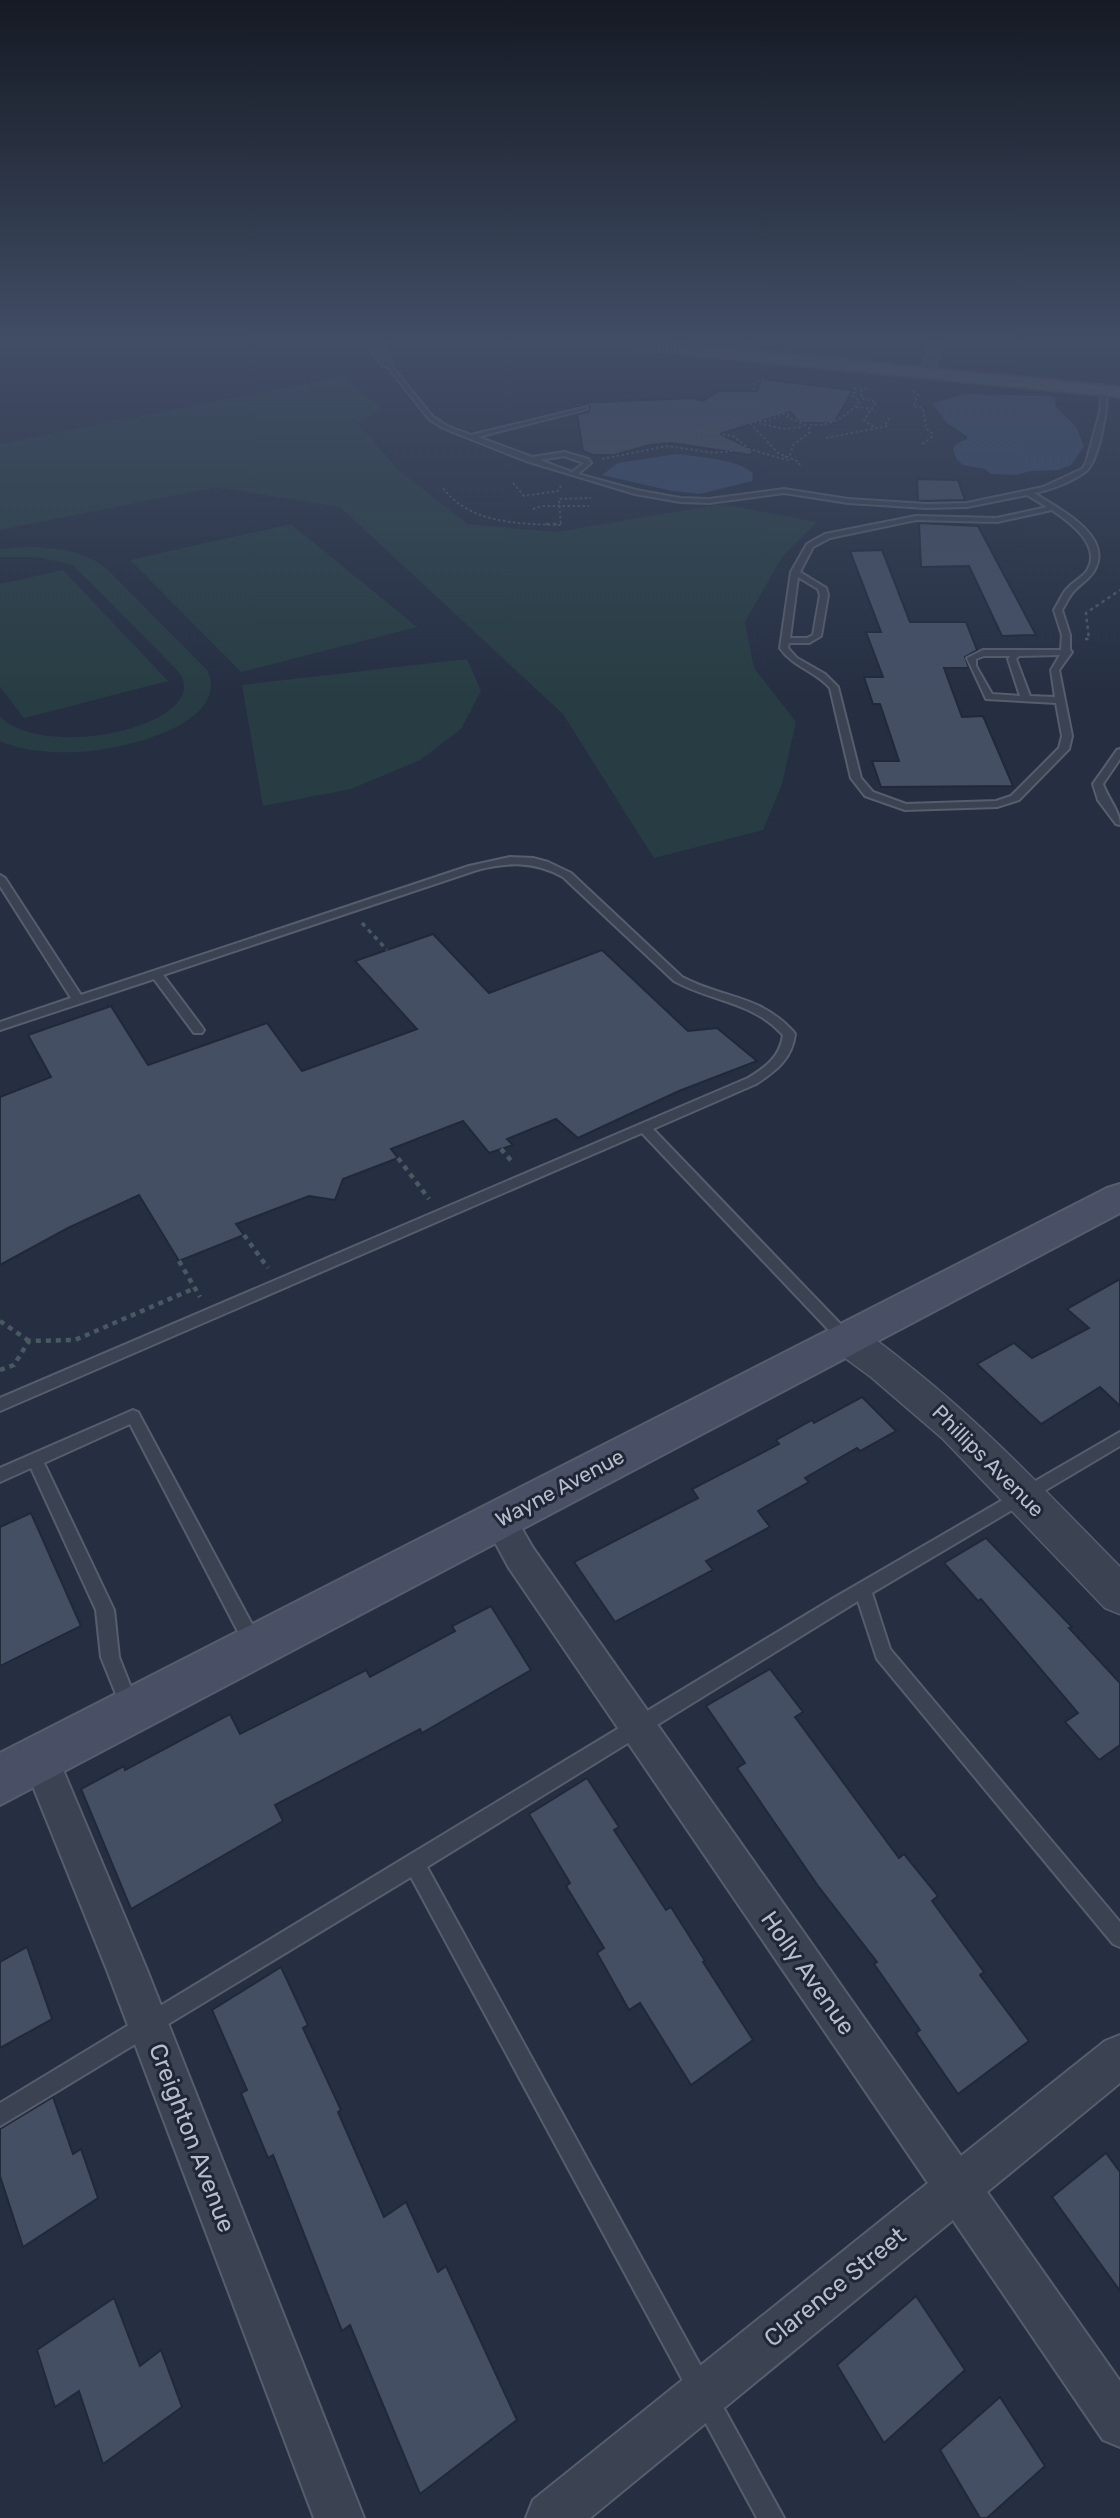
<svg xmlns="http://www.w3.org/2000/svg" width="1120" height="2518" font-family="Rubik,sans-serif">
<style>
.green{fill:#283d43}
.water{fill:#3c4b6b}
.building{fill:#454f64;stroke:#212939;stroke-width:2}
.lines{fill:none;stroke-linecap:round;stroke-linejoin:round}
.service-casing{stroke:#565d6c;stroke-width:4}
.minor-casing{stroke:#565d6c;stroke-width:4}
.tertiary-casing{stroke:#565d6c;stroke-width:3}
.secondary-casing{stroke:#565d6c;stroke-width:4}
.primary-casing{stroke:#444b5b;stroke-width:4}
.path-far3{stroke:#475a60;stroke-width:2;stroke-dasharray:2.5 2.5;stroke-linecap:butt}
.path-far2{stroke:#475a60;stroke-width:2.5;stroke-dasharray:3.5 3.5;stroke-linecap:butt}
.path-far1{stroke:#475a60;stroke-width:3.5;stroke-dasharray:4.5 4.5;stroke-linecap:butt}
.path{stroke:#475a60;stroke-width:4.5;stroke-dasharray:5 5;stroke-linecap:butt}
.service{fill:#3b4252;fill-rule:evenodd}
.minor{fill:#3b4252;fill-rule:evenodd}
.tertiary{fill:#3b4252;fill-rule:evenodd}
.secondary{fill:#495065;fill-rule:evenodd}
.primary{fill:#596172;fill-rule:evenodd}
.labels{text-anchor:middle;stroke-width:6;stroke-linejoin:round;paint-order:stroke}
.street-label{font-size:21px;fill:#b8bdcc;stroke:#1f2737}
.near-street-label{font-size:24px;fill:#b8bdcc;stroke:#1f2737}
</style>
<rect width="100%" height="100%" fill="#262f42"/>
<!-- green -->
<g class="green">
<path d="M 342,377 L 381,408 L 357,423 L 398,470 L 468,524 L 556,532 L 722,504 L 817,522 L 782,557 L 745,622 L 754,668 L 796,722 L 782,784 L 763,830 L 654,858 L 563,714 L 340,507 L 216,487 L 0,530 L 0,444 Z"/>
<path d="M 291,524 L 417,627 L 241,672 L 130,560 Z"/>
<path d="M 27,547 C 56,548 84,550 107,569 L 208,671 C 230,727 117,750 80,752 C 53,753 24,752 0,741 L 0,717 C 51,764 221,721 177,670 L 73,565 L 38,557 L 0,557 L 0,549 Z"/>
<path d="M 63,570 L 168,681 L 24,718 L 0,687 L 0,584 Z"/>
<path d="M 467,659 L 481,691 L 461,729 L 420,760 L 351,789 L 263,806 L 242,685 Z"/>
</g>
<!-- water -->
<g class="water">
<path d="M 965,394 L 1051,396 L 1055,399 L 1055,406 L 1076,427 L 1084,446 L 1071,465 L 1058,470 L 1031,471 L 1016,475 L 991,474 L 985,469 L 963,465 L 957,460 L 953,449 L 956,444 L 967,439 L 967,436 L 947,423 L 932,403 Z"/>
<path d="M 677,454 C 696,457 741,459 753,474 L 752,481 L 700,494 L 672,491 L 602,475 L 618,463 Z"/>
</g>
<!-- building -->
<g class="building">
<path d="M 761,379 L 853,390 L 834,423 L 800,423 L 790,412 L 720,434 L 753,450 L 751,455 L 671,443 L 650,445 L 614,455 L 593,455 L 583,451 L 577,414 L 588,412 L 590,407 L 586,404 L 576,407 L 575,403 L 692,398 L 703,401 L 718,391 L 757,391 Z"/>
<path d="M 917,479 L 958,480 L 965,500 L 918,501 Z"/>
<path d="M 919,523 L 978,526 L 1036,635 L 1002,636 L 969,566 L 921,567 Z"/>
<path d="M 882,550 L 910,622 L 966,622 L 977,650 L 965,657 L 969,668 L 944,668 L 962,717 L 983,716 L 1013,786 L 881,787 L 872,761 L 899,761 L 880,704 L 873,704 L 864,677 L 883,677 L 866,632 L 881,632 L 850,551 Z"/>
<path d="M 433,934 L 489,993 L 602,950 L 688,1031 L 717,1028 L 757,1061 L 679,1091 L 578,1138 L 556,1119 L 507,1139 L 513,1145 L 489,1153 L 463,1121 L 391,1149 L 398,1158 L 343,1179 L 335,1200 L 309,1196 L 236,1224 L 244,1235 L 179,1261 L 139,1195 L 68,1228 L 0,1265 L 0,1097 L 51,1077 L 28,1035 L 111,1006 L 148,1065 L 267,1023 L 302,1071 L 417,1029 L 355,961 Z"/>
<path d="M 1120,1279 L 1120,1406 L 1100,1387 L 1041,1424 L 977,1364 L 1014,1343 L 1032,1358 L 1089,1328 L 1067,1309 Z"/>
<path d="M 862,1397 L 896,1431 L 860,1451 L 857,1448 L 805,1478 L 809,1482 L 758,1511 L 770,1527 L 706,1561 L 713,1570 L 615,1622 L 574,1562 L 698,1498 L 692,1489 L 779,1444 L 776,1440 L 812,1420 L 814,1423 Z"/>
<path d="M 31,1513 L 81,1626 L 0,1666 L 0,1527 Z"/>
<path d="M 986,1538 L 1072,1627 L 1069,1628 L 1120,1683 L 1120,1745 L 1099,1760 L 1065,1722 L 1078,1713 L 981,1599 L 978,1601 L 944,1563 Z"/>
<path d="M 491,1606 L 531,1670 L 422,1733 L 420,1729 L 275,1805 L 283,1821 L 131,1909 L 81,1789 L 124,1766 L 125,1770 L 230,1714 L 240,1734 L 366,1670 L 370,1677 L 455,1631 L 452,1626 Z"/>
<path d="M 770,1669 L 803,1712 L 795,1717 L 899,1858 L 904,1854 L 938,1896 L 932,1901 L 984,1972 L 980,1975 L 1029,2041 L 958,2094 L 916,2033 L 920,2030 L 874,1964 L 877,1962 L 818,1886 L 737,1768 L 745,1763 L 706,1706 Z"/>
<path d="M 587,1778 L 619,1827 L 614,1830 L 666,1910 L 671,1907 L 705,1961 L 703,1962 L 753,2040 L 691,2085 L 640,2003 L 629,2010 L 597,1953 L 604,1948 L 566,1886 L 570,1883 L 529,1814 Z"/>
<path d="M 27,1947 L 52,2019 L 0,2048 L 0,1962 Z"/>
<path d="M 281,1967 L 308,2025 L 303,2028 L 341,2110 L 338,2112 L 384,2217 L 406,2202 L 438,2272 L 446,2266 L 517,2420 L 420,2494 L 350,2325 L 342,2331 L 273,2155 L 268,2158 L 241,2093 L 247,2090 L 212,2010 Z"/>
<path d="M 53,2097 L 73,2154 L 81,2149 L 98,2198 L 23,2247 L 0,2176 L 0,2129 Z"/>
<path d="M 1106,2153 L 1120,2172 L 1120,2291 L 1052,2197 Z"/>
<path d="M 916,2296 L 965,2370 L 884,2443 L 837,2365 Z"/>
<path d="M 114,2298 L 140,2366 L 161,2350 L 182,2407 L 103,2464 L 79,2391 L 55,2407 L 37,2350 Z"/>
<path d="M 1000,2397 L 1045,2466 L 987,2518 L 980,2518 L 940,2450 Z"/>
</g>
<g class="lines">
<!-- service casing -->
<g class="service-casing">
<g id="service">
<path d="M 384,362 L 388,362 L 433,417 L 447,426 L 471,435 L 587,407 L 587,409 L 478,437 L 532,457 L 564,452 L 588,459 L 591,463 L 578,474 L 636,490 L 680,498 L 709,499 L 784,489 L 848,499 L 927,504 L 967,503 L 1043,487 L 1082,469 L 1086,463 L 1100,412 L 1101,390 L 1106,389 C 1109,405 1099,462 1085,472 C 1071,482 1051,490 1034,493 C 1056,507 1111,534 1096,567 C 1092,578 1081,583 1074,591 C 1069,596 1066,604 1062,610 L 1070,635 L 1070,650 L 1072,652 L 1059,670 L 1072,736 L 1069,749 L 1019,800 L 997,807 L 905,810 L 865,796 L 851,778 L 830,688 C 815,671 793,667 780,648 L 791,572 L 807,544 L 825,534 L 916,516 L 997,518 L 1047,507 L 1027,495 L 967,507 L 927,508 L 848,503 L 784,493 L 709,503 L 680,502 L 635,494 L 526,461 L 443,428 L 429,419 ZM 564,456 L 584,463 L 572,472 L 540,460 ZM 1052,510 C 1070,522 1104,547 1086,572 C 1080,579 1071,583 1065,591 C 1061,596 1058,604 1054,610 L 1062,635 L 1061,650 L 983,650 L 967,658 L 986,699 L 1056,703 L 1062,736 L 1059,748 L 1011,796 L 996,801 L 906,804 L 873,792 L 861,778 L 838,687 L 825,674 L 797,658 L 788,648 L 789,643 L 809,643 L 821,636 L 828,595 L 826,588 L 800,572 L 813,547 L 830,538 L 916,520 L 997,522 ZM 798,577 L 818,589 L 820,595 L 813,635 L 807,638 L 790,638 ZM 1060,655 L 1051,670 L 1055,697 L 1030,696 L 1016,659 L 1019,656 ZM 984,656 L 1010,656 L 1008,659 L 1020,696 L 992,694 L 976,666 L 976,659 Z"/>
<path d="M 1120,749 L 1120,759 L 1103,784 C 1108,799 1120,811 1120,825 L 1116,824 L 1098,800 L 1093,784 L 1117,750 Z"/>
<path d="M 510,857 L 533,858 L 548,862 L 571,873 L 682,977 C 724,999 758,994 793,1031 L 795,1034 C 792,1059 776,1071 756,1084 L 653,1129 L 851,1335 L 853,1339 L 851,1343 L 841,1343 L 642,1133 L 0,1411 L 0,1398 L 748,1078 C 766,1067 780,1057 783,1035 C 752,1001 712,1002 674,981 L 563,877 C 534,861 508,862 477,870 L 163,975 L 202,1027 L 204,1030 L 202,1033 L 194,1033 L 154,979 L 0,1030 L 0,1022 L 71,998 L 0,886 L 0,875 L 5,878 L 81,995 L 469,866 Z"/>
<path d="M 133,1410 L 138,1412 L 262,1643 L 259,1649 L 253,1651 L 247,1649 L 130,1424 L 44,1463 L 114,1610 L 119,1657 L 139,1708 L 136,1714 L 130,1716 L 124,1714 L 101,1657 L 96,1610 L 31,1468 L 0,1482 L 0,1468 Z"/>
<path d="M 1120,1432 L 1120,1446 L 872,1593 L 890,1649 L 1120,1922 L 1120,1947 L 1113,1944 L 877,1659 L 858,1601 L 427,1867 L 784,2518 L 757,2518 L 411,1877 L 0,2126 L 0,2103 L 832,1599 Z"/>
</g>
</g>
<!-- minor casing -->
<g class="minor-casing">
<g id="minor">
<path d="M 373,342 L 385,342 L 382,348 L 392,363 L 390,366 L 382,366 L 370,348 Z"/>
<path d="M 745,342 L 757,342 L 745,358 L 737,358 L 735,355 Z"/>
<path d="M 931,342 L 943,342 L 933,373 L 927,377 L 921,373 Z"/>
<path d="M 499,1506 L 511,1510 L 533,1548 L 961,2156 L 1105,2041 L 1120,2035 L 1120,2083 L 987,2192 L 1120,2381 L 1120,2447 L 1103,2440 L 953,2220 L 590,2518 L 526,2518 L 533,2500 L 928,2183 L 509,1568 L 483,1520 L 487,1510 Z"/>
<path d="M 40,1741 L 53,1746 L 147,1970 L 364,2518 L 314,2518 L 107,1970 L 22,1759 L 27,1746 Z"/>
</g>
</g>
<!-- tertiary casing -->
<g class="tertiary-casing">
<path id="tertiary" d="M 846,1325 C 871,1333 893,1353 913,1369 C 988,1429 1053,1499 1120,1567 L 1120,1614 L 1105,1608 L 942,1438 L 871,1377 L 833,1349 L 828,1339 L 833,1329 Z"/>
</g>
<!-- secondary casing -->
<g class="secondary-casing">
<path id="secondary" d="M 1120,1184 L 1120,1213 L 0,1805 L 0,1753 L 1107,1188 Z"/>
</g>
<!-- primary casing -->
<g class="primary-casing">
<path id="primary" d="M 602,342 L 665,342 L 1120,387 L 1120,397 L 610,347 Z"/>
</g>
<!-- path-far3 -->
<g class="path-far3">
<path d="M 867,388 L 861,391 L 861,398 L 876,402 L 864,420 L 875,428"/>
<path d="M 754,390 L 754,384 L 763,379"/>
<path d="M 913,391 L 918,395 L 913,406 L 923,408 L 926,428 L 932,433 L 932,437 L 921,445"/>
<path d="M 856,407 L 873,409"/>
<path d="M 727,413 L 749,422 L 778,453 L 799,462 L 800,466"/>
<path d="M 754,421 L 767,421 L 786,413 L 790,415 L 787,417 L 808,426"/>
<path d="M 754,422 L 784,429 L 804,427"/>
<path d="M 688,429 L 733,436 L 749,449 L 790,461"/>
<path d="M 715,430 L 734,421 L 731,418"/>
<path d="M 826,438 L 888,426 L 886,423 L 890,418"/>
<path d="M 785,457 L 790,455 L 793,445 L 810,432 L 809,425 C 832,426 845,418 860,401 L 852,396 L 856,390 L 853,386"/>
<path d="M 602,459 L 667,446 L 714,453 L 749,449"/>
<path d="M 513,483 L 524,496 L 558,491 L 561,486"/>
<path d="M 443,488 C 470,524 520,524 561,525 L 559,499 L 591,498"/>
<path d="M 533,509 L 543,506 L 589,506"/>
</g>
<!-- path-far2 -->
<g class="path-far2">
<path d="M 546,524 L 561,524"/>
<path d="M 1085,639 L 1089,639 L 1086,613 L 1120,590"/>
</g>
<!-- path-far1 -->
<path class="path-far1" d="M 362,923 L 387,950"/>
<!-- path -->
<g class="path">
<path d="M 501,1149 L 514,1164"/>
<path d="M 398,1158 L 429,1199"/>
<path d="M 244,1235 L 268,1268"/>
<path d="M 179,1261 L 200,1297"/>
<path d="M 0,1321 L 29,1341"/>
<path d="M 0,1370 L 14,1365 L 29,1341 L 75,1340 L 195,1288"/>
</g>
<!-- service -->
<use href="#service" class="service"/>
<!-- minor -->
<use href="#minor" class="minor"/>
<!-- tertiary -->
<use href="#tertiary" class="tertiary"/>
<!-- secondary -->
<use href="#secondary" class="secondary"/>
<!-- primary -->
<use href="#primary" class="primary"/>
</g>
<!-- sky -->
<linearGradient id="sky" x2="0" y2="1"><stop stop-color="#151a24"/><stop offset="0.49" stop-color="#414d65"/><stop offset="1" stop-color="#414d65" stop-opacity="0"/></linearGradient>
<rect width="1120" height="695" fill="url(#sky)"/>
<g class="labels">
<!-- street labels -->
<g class="street-label">
<text transform="translate(988 1461) rotate(45)" y="7">Phillips Avenue</text>
<text transform="translate(560 1488) rotate(-28)" y="7">Wayne Avenue</text>
</g>
<!-- near-street labels -->
<g class="near-street-label">
<text transform="translate(808 1973) rotate(55)" y="8">Holly Avenue</text>
<text transform="translate(192 2138) rotate(69)" y="8">Creighton Avenue</text>
<text transform="translate(835 2287) rotate(-39)" y="8">Clarence Street</text>
</g>
</g>
</svg>
